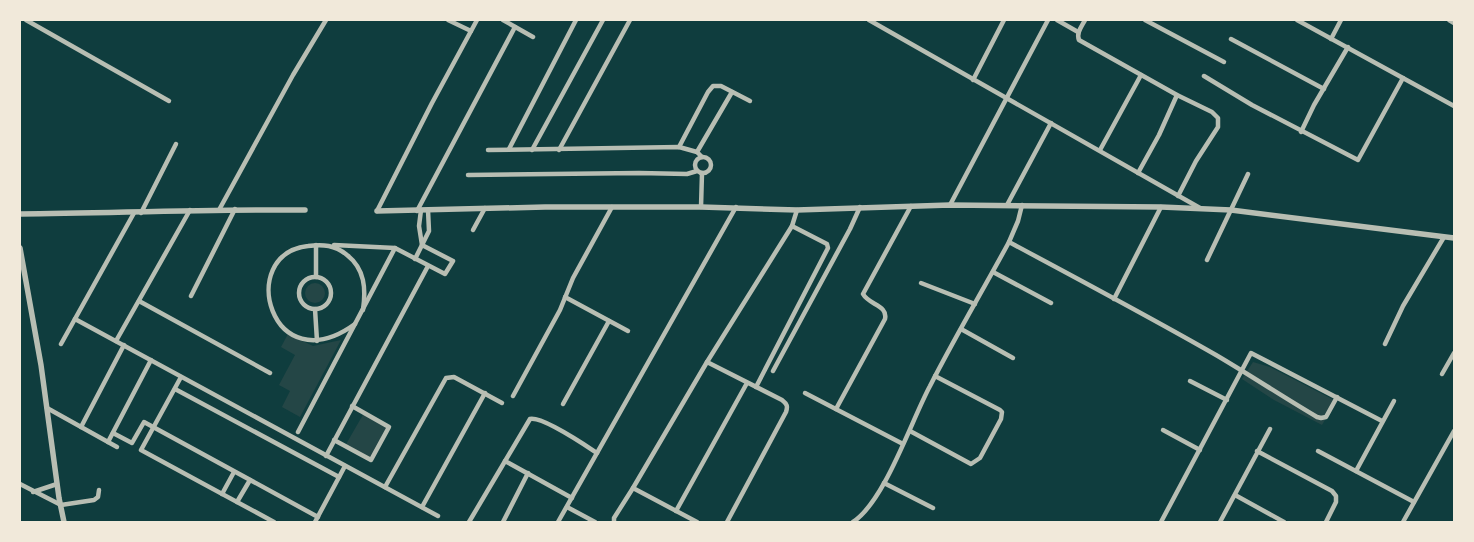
<svg xmlns="http://www.w3.org/2000/svg" width="1474" height="542" font-family="Cabin,sans-serif">
<style>
.green{fill:#244646}
.lines{fill:none;stroke-linecap:round;stroke-linejoin:round}
.minor{stroke:#b8beb3;stroke-width:4.5}
.tertiary{stroke:#b8beb3;stroke-width:5.5}
</style>
<rect width="100%" height="100%" fill="#0f3d3e"/>
<!-- green -->
<g class="green">
<circle cx="315" cy="293" r="10"/>
<path d="M 288,334 L 313,346 L 341,340 L 300,417 L 282,407 L 290,391 L 279,385 L 295,355 L 281,347 Z"/>
<path d="M 1253,362 L 1270,367 L 1336,401 L 1322,425 L 1274,400 L 1242,379 Z"/>
<path d="M 364,413 L 389,427 L 371,460 L 345,446 Z"/>
</g>
<g class="lines">
<!-- minor -->
<g class="minor">
<path d="M 26,20 L 169,101"/>
<path d="M 448,20 L 471,31"/>
<path d="M 503,20 L 533,37"/>
<path d="M 869,20 L 1200,208"/>
<path d="M 1057,20 L 1078,32"/>
<path d="M 1085,20 C 1082,26 1076,33 1079,40 L 1177,95 L 1212,112 L 1218,118 L 1218,127 L 1196,161 L 1178,196"/>
<path d="M 1145,20 L 1224,62"/>
<path d="M 1297,20 L 1454,106"/>
<path d="M 1449,20 L 1454,23"/>
<path d="M 1231,39 L 1324,89"/>
<path d="M 1331,39 L 1341,20"/>
<path d="M 1204,76 L 1252,105 L 1358,160 L 1403,78"/>
<path d="M 973,80 L 1004,20"/>
<path d="M 1301,132 L 1314,105 L 1348,47"/>
<path d="M 679,147 L 708,92 L 713,86 L 721,86 L 750,101"/>
<path d="M 509,149 L 576,20"/>
<path d="M 488,150 L 679,147 L 697,152 L 702,157"/>
<path d="M 532,150 L 603,20"/>
<path d="M 559,150 L 630,20"/>
<path d="M 1100,150 L 1141,75"/>
<path d="M 697,152 L 732,92"/>
<circle cx="703" cy="165" r="8"/>
<path d="M 1138,173 L 1159,135 L 1177,95"/>
<path d="M 468,175 L 639,173 L 687,174 L 697,171"/>
<path d="M 950,205 L 1048,20"/>
<path d="M 1007,205 L 1051,123"/>
<path d="M 701,207 L 702,173"/>
<path d="M 219,210 L 293,75 L 326,20"/>
<path d="M 377,211 L 432,103 L 477,20"/>
<path d="M 417,211 L 515,27"/>
<path d="M 141,213 L 176,144"/>
<path d="M 473,230 L 485,208"/>
<path d="M 1009,242 C 1078,279 1148,316 1216,355 C 1250,375 1283,397 1317,417 L 1321,418 L 1326,417 L 1337,397"/>
<path d="M 334,245 L 395,248 L 445,274 L 453,261 L 422,245 L 419,226 L 421,210"/>
<path d="M 415,259 L 429,231 L 428,210"/>
<path d="M 1207,260 L 1248,174"/>
<path d="M 993,272 L 1051,303"/>
<circle cx="315" cy="293" r="16"/>
<path d="M 316,277 L 316,245"/>
<path d="M 921,283 L 975,304"/>
<path d="M 191,296 L 235,209"/>
<path d="M 565,297 L 628,331"/>
<path d="M 1114,299 L 1161,207"/>
<path d="M 139,301 L 270,373"/>
<path d="M 315,309 L 317,341"/>
<path d="M 75,319 L 438,516"/>
<path d="M 355,324 C 271,385 235,254 308,246 C 323,244 335,245 347,255 C 365,269 366,289 363,310"/>
<path d="M 961,329 L 1013,358"/>
<path d="M 116,341 L 190,210"/>
<path d="M 61,344 L 134,213"/>
<path d="M 1385,344 L 1403,306 L 1444,237"/>
<path d="M 707,362 L 782,400 C 787,404 788,406 786,412 L 727,522"/>
<path d="M 773,371 L 850,229 L 860,207"/>
<path d="M 1442,374 L 1454,353"/>
<path d="M 181,377 L 141,450 L 274,522"/>
<path d="M 1190,381 L 1227,400"/>
<path d="M 756,387 L 828,248 L 827,244 L 792,226"/>
<path d="M 175,389 L 339,477"/>
<path d="M 805,393 L 903,444"/>
<path d="M 513,396 L 560,310 L 573,278 L 612,207"/>
<path d="M 563,404 L 609,321"/>
<path d="M 47,408 L 117,447"/>
<path d="M 836,409 L 885,319 C 888,305 869,305 863,294 L 911,206"/>
<path d="M 81,427 L 124,345"/>
<path d="M 1163,430 L 1200,450"/>
<path d="M 910,431 L 971,464 L 980,458 L 1001,419 L 1002,412 L 1000,410 L 935,376"/>
<path d="M 298,432 L 395,248"/>
<path d="M 113,433 L 132,443 L 144,422 L 318,517"/>
<path d="M 334,440 L 371,460 L 389,427 L 352,406"/>
<path d="M 108,442 L 151,360"/>
<path d="M 1257,451 L 1332,491 L 1336,496 L 1336,502 L 1326,522"/>
<path d="M 1318,451 L 1414,502"/>
<path d="M 326,456 L 428,266"/>
<path d="M 505,461 L 572,498"/>
<path d="M 1356,471 L 1394,401"/>
<path d="M 884,483 L 933,508"/>
<path d="M 20,484 L 61,505 L 94,500 L 98,497 L 99,490"/>
<path d="M 385,487 L 446,378 L 454,377 L 502,403"/>
<path d="M 33,492 L 57,484"/>
<path d="M 222,494 L 234,472"/>
<path d="M 1235,495 L 1284,522"/>
<path d="M 237,502 L 250,480"/>
<path d="M 422,507 L 485,393"/>
<path d="M 567,507 L 595,522"/>
<path d="M 676,511 L 747,383"/>
<path d="M 315,522 L 345,466"/>
<path d="M 469,522 L 530,419 C 542,416 585,445 597,453"/>
<path d="M 503,522 L 528,473"/>
<path d="M 558,522 L 736,207"/>
<path d="M 614,522 L 614,518 L 633,488"/>
<path d="M 697,522 L 633,488 L 707,362 L 792,226 L 797,210"/>
<path d="M 853,522 C 885,501 911,421 930,386 C 955,337 983,290 1009,242 L 1018,221 L 1022,205"/>
<path d="M 1161,522 L 1251,353 L 1382,421"/>
<path d="M 1220,522 L 1270,429"/>
<path d="M 1403,522 L 1454,431"/>
</g>
<!-- tertiary -->
<g class="tertiary">
<path d="M 377,211 L 545,207 L 701,207 L 797,210 L 950,205 L 1161,207 L 1231,210 L 1454,238"/>
<path d="M 20,214 C 115,213 210,209 305,210"/>
<path d="M 20,248 L 41,365 L 59,498 L 64,522"/>
</g>
</g>
<!-- border -->
<rect width="1474" height="542" fill="none" stroke="#f1e9da" stroke-width="42"/>
</svg>
